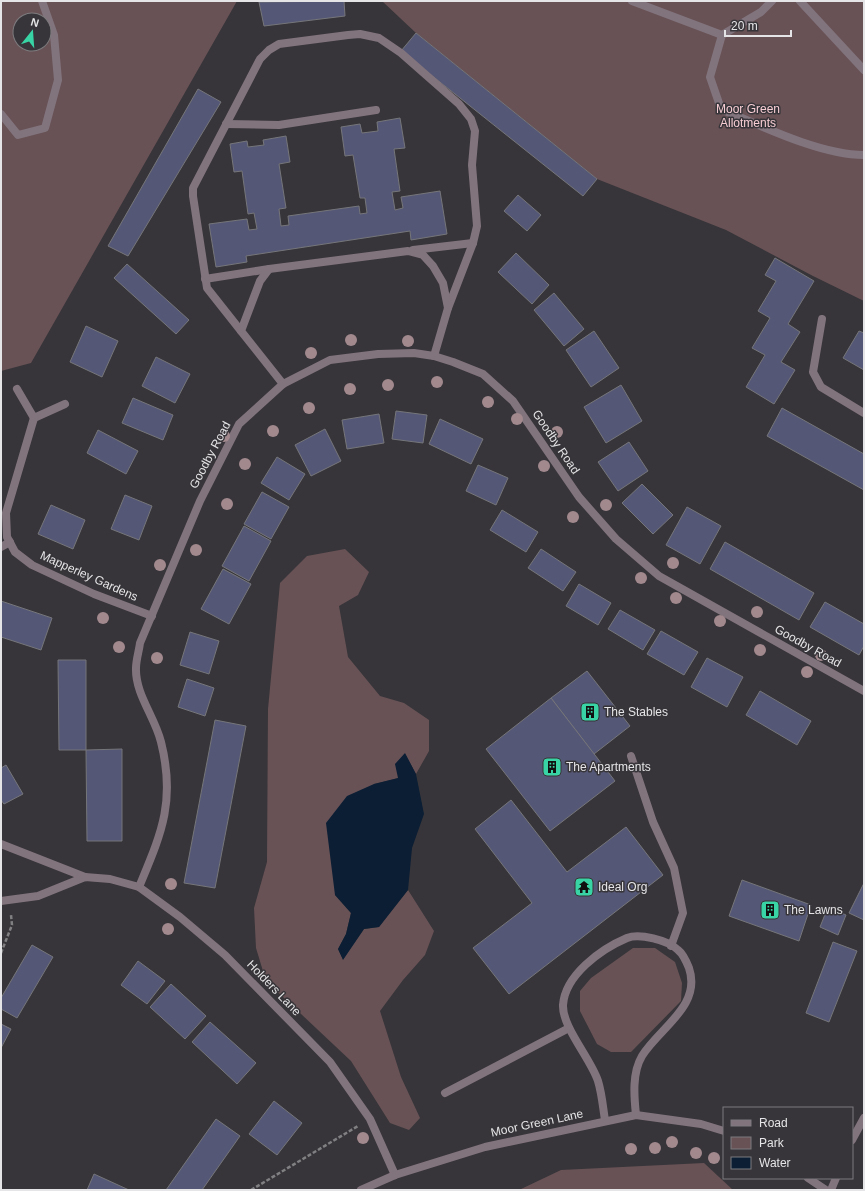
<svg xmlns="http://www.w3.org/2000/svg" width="865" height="1191" font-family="Arial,sans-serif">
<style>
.green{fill:#685256;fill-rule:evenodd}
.water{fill:#0b1e34}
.building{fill:#555776;stroke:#75767a}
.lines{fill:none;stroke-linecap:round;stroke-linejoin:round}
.path{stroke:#807f82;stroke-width:2.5;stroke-dasharray:4 2;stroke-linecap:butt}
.service{stroke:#82747d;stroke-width:8}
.minor{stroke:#82747d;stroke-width:8}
.tertiary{stroke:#82747d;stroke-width:8}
.tree{fill:#a1898e}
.labels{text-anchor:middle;stroke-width:3;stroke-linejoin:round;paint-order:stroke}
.park-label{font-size:12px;fill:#f7cdd4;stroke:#373539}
.street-label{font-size:12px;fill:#e5e4e6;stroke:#373539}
.poi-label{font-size:12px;fill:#e5e4e6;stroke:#373539;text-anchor:start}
</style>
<rect width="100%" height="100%" fill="#373539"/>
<!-- green -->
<g class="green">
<path d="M 1,1 L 237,1 L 31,363 L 1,371 ZM 20,20 L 44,20 L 44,44 L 20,44 Z"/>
<path d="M 382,1 L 864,1 L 864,301 L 813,276 L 726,230 L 597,179 L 416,33 Z"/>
<path d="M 345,549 L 369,572 L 358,595 L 339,606 L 348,657 L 380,696 L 404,703 L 429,720 L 429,751 L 416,774 L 405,754 L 399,778 L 374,784 L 335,895 L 351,913 L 346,934 L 338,949 L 343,959 L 364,929 L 379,927 L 408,890 L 434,931 L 425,955 L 403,980 L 380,1011 L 401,1077 L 420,1118 L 409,1130 L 390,1123 L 351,1061 L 266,981 L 256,948 L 254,908 L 267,862 L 268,709 L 280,583 L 307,556 Z"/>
<path d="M 633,948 L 655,948 L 675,962 L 682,983 L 681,1001 L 631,1052 L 611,1052 L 597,1044 L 580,1011 L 580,991 L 591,978 Z"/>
<path d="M 704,1163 L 733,1190 L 519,1190 L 561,1170 Z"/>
</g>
<!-- water -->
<path class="water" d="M 405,753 L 416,774 L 424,814 L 412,848 L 408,890 L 379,927 L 364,929 L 343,960 L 338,949 L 346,934 L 351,913 L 335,895 L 326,823 L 347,796 L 374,784 L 398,778 L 395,764 Z"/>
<!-- building -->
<g class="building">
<path d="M 344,1 L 345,16 L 264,26 L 259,2 Z"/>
<path d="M 416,33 L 597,179 L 583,196 L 401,51 Z"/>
<path d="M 198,89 L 221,102 L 128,256 L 108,246 Z"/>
<path d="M 400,118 L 405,148 L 394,149 L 400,191 L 392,192 L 395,210 L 403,208 L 401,197 L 440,191 L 447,234 L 411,240 L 410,231 L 246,256 L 247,262 L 216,267 L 209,224 L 247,219 L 249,230 L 257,229 L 254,213 L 248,214 L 242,171 L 234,172 L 230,144 L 247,141 L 248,147 L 264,145 L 263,140 L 286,136 L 290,162 L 279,164 L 286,208 L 279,209 L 281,226 L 289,225 L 288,216 L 359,206 L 360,214 L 367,213 L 365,198 L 360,198 L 353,155 L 345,156 L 341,127 L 360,124 L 362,133 L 378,131 L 377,122 Z"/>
<path d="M 518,195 L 541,215 L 527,231 L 504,211 Z"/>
<path d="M 516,253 L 549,285 L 532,304 L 498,272 Z"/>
<path d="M 775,258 L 814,281 L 788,324 L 800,332 L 781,362 L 795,370 L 774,404 L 746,387 L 765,355 L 752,348 L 770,318 L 758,311 L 776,281 L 765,275 Z"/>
<path d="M 127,264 L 189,320 L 176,334 L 114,278 Z"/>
<path d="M 554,293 L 584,329 L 564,346 L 534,310 Z"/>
<path d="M 86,326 L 118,341 L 102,377 L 70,362 Z"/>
<path d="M 594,331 L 619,368 L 591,387 L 566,350 Z"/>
<path d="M 859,331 L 864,333 L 864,370 L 843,358 Z"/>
<path d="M 156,357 L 190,374 L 175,403 L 142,386 Z"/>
<path d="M 621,385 L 642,421 L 606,443 L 584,407 Z"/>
<path d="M 133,398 L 173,415 L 163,440 L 122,423 Z"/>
<path d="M 782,408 L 864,454 L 864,490 L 767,436 Z"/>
<path d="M 396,411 L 427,415 L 423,443 L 392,439 Z"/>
<path d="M 379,414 L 384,443 L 347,449 L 342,420 Z"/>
<path d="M 440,419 L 483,439 L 471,464 L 429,444 Z"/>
<path d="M 325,429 L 341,461 L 311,476 L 295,445 Z"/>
<path d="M 98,430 L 138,451 L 126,474 L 87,453 Z"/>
<path d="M 629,442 L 648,471 L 618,491 L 598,462 Z"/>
<path d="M 277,457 L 305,474 L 289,500 L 261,483 Z"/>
<path d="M 478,465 L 508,478 L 496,505 L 466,491 Z"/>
<path d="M 642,484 L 673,515 L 653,534 L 622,503 Z"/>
<path d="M 262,492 L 289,507 L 271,539 L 244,524 Z"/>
<path d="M 125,495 L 152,506 L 139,540 L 111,529 Z"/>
<path d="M 51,505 L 85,520 L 73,549 L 38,534 Z"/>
<path d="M 687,507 L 721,526 L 700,564 L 666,545 Z"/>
<path d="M 502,510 L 538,532 L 526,552 L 490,530 Z"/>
<path d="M 244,526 L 271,541 L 249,581 L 222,566 Z"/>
<path d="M 725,542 L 814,593 L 799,620 L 710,569 Z"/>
<path d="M 541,549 L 576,572 L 563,591 L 528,568 Z"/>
<path d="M 223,569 L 251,584 L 229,624 L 201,609 Z"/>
<path d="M 579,584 L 611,603 L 598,625 L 566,606 Z"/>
<path d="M 1,601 L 52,618 L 41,650 L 1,637 Z"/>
<path d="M 825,602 L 864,624 L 864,646 L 859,655 L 810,627 Z"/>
<path d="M 620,610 L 655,630 L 643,650 L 608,629 Z"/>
<path d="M 661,631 L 698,652 L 684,675 L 647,654 Z"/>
<path d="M 190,632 L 219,641 L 209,674 L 180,665 Z"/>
<path d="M 707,658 L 743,677 L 727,707 L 691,687 Z"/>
<path d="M 58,660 L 86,660 L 86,750 L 59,750 Z"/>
<path d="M 587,671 L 630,726 L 594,754 L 551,698 Z"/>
<path d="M 187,679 L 214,688 L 205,716 L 178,707 Z"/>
<path d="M 760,691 L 811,721 L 797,745 L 746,715 Z"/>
<path d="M 551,698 L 615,781 L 550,831 L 486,749 Z"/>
<path d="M 215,720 L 246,726 L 215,888 L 184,883 Z"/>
<path d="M 122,749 L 122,841 L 87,841 L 86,750 Z"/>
<path d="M 6,765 L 23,794 L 4,804 L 1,800 L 1,768 Z"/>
<path d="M 511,800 L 567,872 L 626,827 L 663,875 L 509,994 L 473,948 L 532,903 L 475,829 Z"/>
<path d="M 742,880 L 811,905 L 799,941 L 729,916 Z"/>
<path d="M 864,883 L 864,920 L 849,913 Z"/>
<path d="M 828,907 L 846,915 L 838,935 L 820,927 Z"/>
<path d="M 833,942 L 857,951 L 829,1022 L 806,1013 Z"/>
<path d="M 32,945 L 53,957 L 17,1018 L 1,1009 L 1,998 Z"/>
<path d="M 138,961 L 165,981 L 147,1004 L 121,985 Z"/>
<path d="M 171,984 L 206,1016 L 185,1039 L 150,1007 Z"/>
<path d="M 210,1022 L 256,1063 L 237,1084 L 192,1042 Z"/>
<path d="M 1,1024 L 11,1029 L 1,1048 Z"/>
<path d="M 274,1101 L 302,1123 L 277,1155 L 249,1134 Z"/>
<path d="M 216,1119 L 240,1136 L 202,1190 L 166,1190 Z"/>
<path d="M 94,1174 L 129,1190 L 87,1190 Z"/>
</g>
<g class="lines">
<!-- path -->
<g class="path">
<path d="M 1,953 L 12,925 L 11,915"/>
<path d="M 251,1190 L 358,1126"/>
</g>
<!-- service -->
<g class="service">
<path d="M 632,1 L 722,35"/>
<path d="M 772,1 L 761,12 L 722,35 L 710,77 L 721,109 C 761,126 821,155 864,155"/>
<path d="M 800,1 L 864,70"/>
<path d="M 1,114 L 18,135 L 45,128 L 58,80 L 54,35 L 42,1"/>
<path d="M 226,124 L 279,125 L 376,110"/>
<path d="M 413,250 L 473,243"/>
<path d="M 205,279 L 269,269"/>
<path d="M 241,331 L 207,288 L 193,196 L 193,188 L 260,59 L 269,50 L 279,44 L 348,35 L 360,34 L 379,38 L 401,53 L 459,104 L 471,119 L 475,131 L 472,165 L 477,226 L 473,243 L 448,308"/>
<path d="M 283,384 L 241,331 L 260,281 L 269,269 L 408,251 L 423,255 L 433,266 L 443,283 L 448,308 L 434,356"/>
<path d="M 1,547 L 10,542"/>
<path d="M 631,756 L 653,822 L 674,868 L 683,913 L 671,946"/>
<path d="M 445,1093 L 569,1028"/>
<path d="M 605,1120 C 603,1108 602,1094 598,1081 C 591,1059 562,1027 563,1005 C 565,975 601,949 627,938 C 639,933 668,940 678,950 C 682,953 687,963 689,968 C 702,1006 659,1028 642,1056 C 632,1073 634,1096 636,1115"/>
</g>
<!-- minor -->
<g class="minor">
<path d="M 822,319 L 813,372 L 821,387 L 864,413"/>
<path d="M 17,389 L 34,418 L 65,404"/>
<path d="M 34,418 L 6,513 L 7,537 L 15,552 L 32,565 L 94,594 L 152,616"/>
<path d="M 1,844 L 85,877"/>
<path d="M 139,887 C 161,834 176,802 161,742 C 155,717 135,694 136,668 C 136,660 139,651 140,643 L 200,501 L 239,424 L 283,384 L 330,360 L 378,354 L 414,353 L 434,356 L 453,362 L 483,374 L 513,401 L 579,497 L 616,539 L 659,576 L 864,691"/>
<path d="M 1,901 L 38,896 L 85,877 L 110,879 L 139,887 L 180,917 L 225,955 L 330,1062 L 370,1119 L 395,1175"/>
<path d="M 808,1178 L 826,1190"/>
<path d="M 361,1190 L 395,1175 L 485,1147 L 636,1115 L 701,1124 L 724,1131"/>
</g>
<!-- tertiary -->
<g class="tertiary">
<path d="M 852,1140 L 864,1118"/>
<path d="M 831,1190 L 836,1178"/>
</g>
</g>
<!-- trees -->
<g class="tree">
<circle cx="351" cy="340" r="6"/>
<circle cx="408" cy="341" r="6"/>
<circle cx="311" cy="353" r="6"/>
<circle cx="437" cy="382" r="6"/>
<circle cx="388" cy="385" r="6"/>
<circle cx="350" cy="389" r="6"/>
<circle cx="488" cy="402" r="6"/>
<circle cx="309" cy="408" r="6"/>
<circle cx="517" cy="419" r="6"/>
<circle cx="273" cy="431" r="6"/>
<circle cx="557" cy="432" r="6"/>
<circle cx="224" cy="436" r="6"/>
<circle cx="245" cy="464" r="6"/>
<circle cx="544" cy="466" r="6"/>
<circle cx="227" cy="504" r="6"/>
<circle cx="606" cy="505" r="6"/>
<circle cx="573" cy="517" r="6"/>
<circle cx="196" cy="550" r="6"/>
<circle cx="673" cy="563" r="6"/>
<circle cx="160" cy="565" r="6"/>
<circle cx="641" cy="578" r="6"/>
<circle cx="676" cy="598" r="6"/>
<circle cx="757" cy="612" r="6"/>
<circle cx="103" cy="618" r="6"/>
<circle cx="720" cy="621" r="6"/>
<circle cx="119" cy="647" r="6"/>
<circle cx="760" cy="650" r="6"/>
<circle cx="821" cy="655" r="6"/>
<circle cx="157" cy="658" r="6"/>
<circle cx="807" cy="672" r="6"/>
<circle cx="171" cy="884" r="6"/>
<circle cx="168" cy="929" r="6"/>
<circle cx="363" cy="1138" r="6"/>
<circle cx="672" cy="1142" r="6"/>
<circle cx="655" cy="1148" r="6"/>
<circle cx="631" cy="1149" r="6"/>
<circle cx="696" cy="1153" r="6"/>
<circle cx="714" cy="1158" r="6"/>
</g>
<!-- icons -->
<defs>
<g id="building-square" transform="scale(1)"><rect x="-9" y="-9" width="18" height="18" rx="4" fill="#39d4a5" stroke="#373539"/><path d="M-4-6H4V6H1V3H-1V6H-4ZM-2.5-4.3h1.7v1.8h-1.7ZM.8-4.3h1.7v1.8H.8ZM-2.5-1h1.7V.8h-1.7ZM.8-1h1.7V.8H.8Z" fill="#111"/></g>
<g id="temple-square" transform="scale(1)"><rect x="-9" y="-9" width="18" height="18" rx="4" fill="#39d4a5" stroke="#373539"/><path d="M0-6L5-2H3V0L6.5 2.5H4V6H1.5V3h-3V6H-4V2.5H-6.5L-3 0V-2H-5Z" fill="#111"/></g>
</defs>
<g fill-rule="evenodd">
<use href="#building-square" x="590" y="712"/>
<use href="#building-square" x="552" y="767"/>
<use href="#temple-square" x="584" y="887"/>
<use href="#building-square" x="770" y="910"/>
</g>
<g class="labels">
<!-- park labels -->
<g class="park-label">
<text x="748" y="113">Moor Green<tspan x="748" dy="14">Allotments</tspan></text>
</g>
<!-- street labels -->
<g class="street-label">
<text transform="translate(556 442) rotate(56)" y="4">Goodby Road</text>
<text transform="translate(210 455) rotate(-62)" y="4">Goodby Road</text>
<text transform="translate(89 576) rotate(24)" y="4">Mapperley Gardens</text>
<text transform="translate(808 646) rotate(29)" y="4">Goodby Road</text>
<text transform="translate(274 988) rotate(46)" y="4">Holders Lane</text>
<text transform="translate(537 1123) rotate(-12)" y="4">Moor Green Lane</text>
</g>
<!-- poi labels -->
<g class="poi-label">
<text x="604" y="716">The Stables</text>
<text x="566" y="771">The Apartments</text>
<text x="598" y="891">Ideal Org</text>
<text x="784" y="914">The Lawns</text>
</g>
</g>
<!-- border -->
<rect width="865" height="1191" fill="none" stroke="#e5e4e6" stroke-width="4"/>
<!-- legend -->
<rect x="723" y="1107" width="130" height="72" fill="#373539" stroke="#7d7b7e"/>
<rect x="731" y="1120" width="20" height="6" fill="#82747d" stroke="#7d7b7e"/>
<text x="759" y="1127" font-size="12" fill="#e5e4e6">Road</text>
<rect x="731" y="1137" width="20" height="12" fill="#685256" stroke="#7d7b7e"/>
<text x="759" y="1147" font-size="12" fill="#e5e4e6">Park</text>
<rect x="731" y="1157" width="20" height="12" fill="#0b1e34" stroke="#7d7b7e"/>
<text x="759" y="1167" font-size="12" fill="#e5e4e6">Water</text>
<!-- north arrow -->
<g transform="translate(32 32) rotate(17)"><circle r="19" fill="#373539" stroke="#7d7b7e"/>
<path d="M0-3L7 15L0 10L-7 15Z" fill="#39d4a5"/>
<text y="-6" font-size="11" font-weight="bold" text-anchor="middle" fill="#e5e4e6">N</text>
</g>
<!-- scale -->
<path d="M725 30v6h66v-6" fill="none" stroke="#e5e4e6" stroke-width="2"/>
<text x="731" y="30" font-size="12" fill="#e5e4e6" stroke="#373539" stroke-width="3" paint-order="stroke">20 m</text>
</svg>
